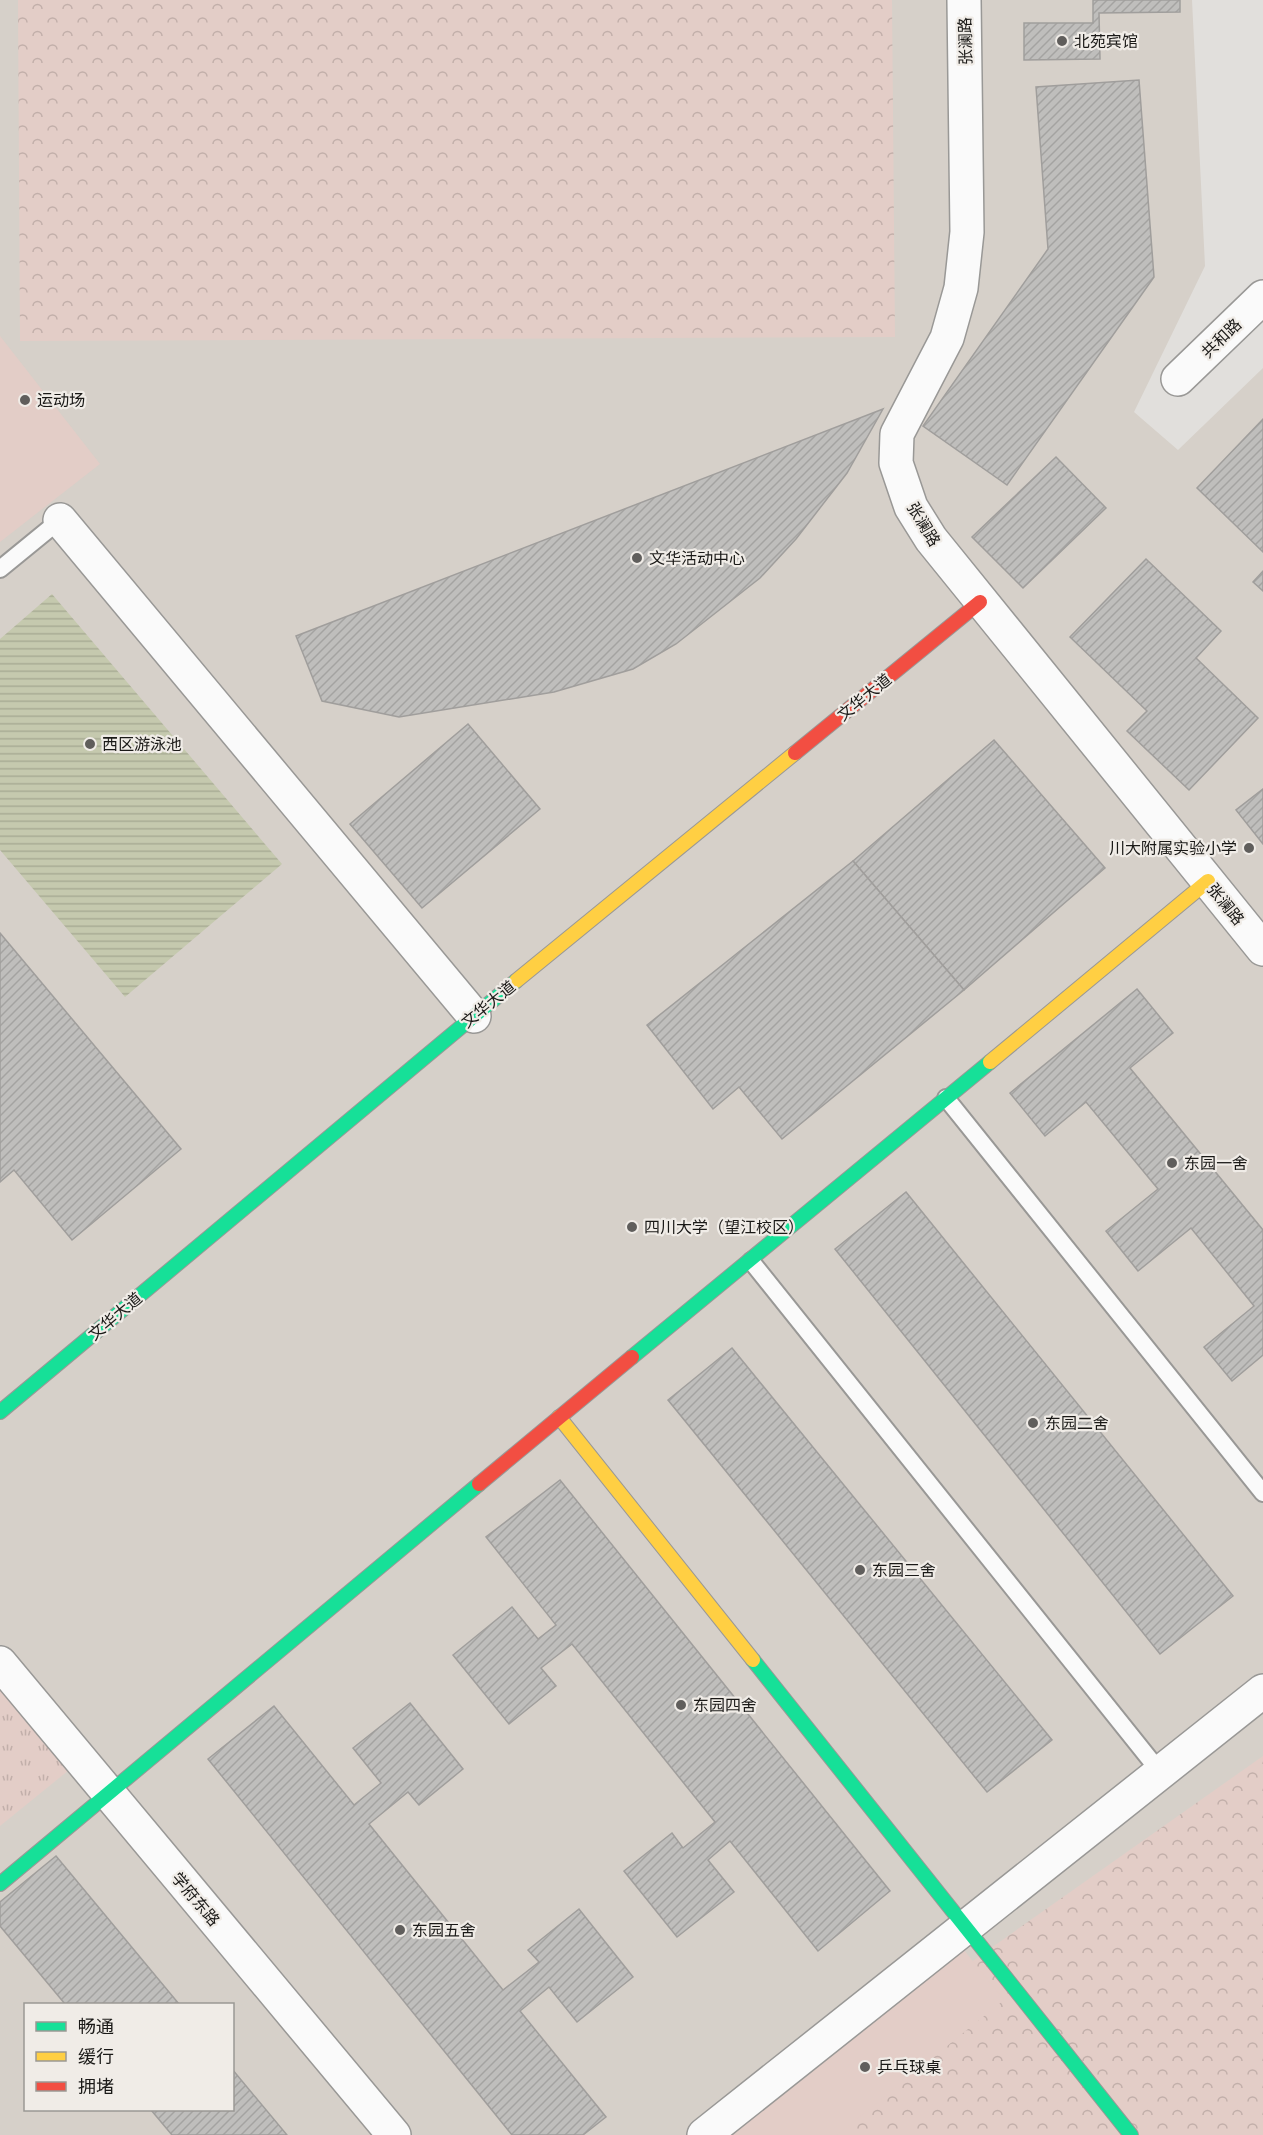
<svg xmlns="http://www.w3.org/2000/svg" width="1263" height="2135" font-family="Poppins,'Noto Sans SC',sans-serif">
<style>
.built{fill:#d6d0c9;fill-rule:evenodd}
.grass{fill:url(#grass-tufts)}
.forest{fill:url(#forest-crowns)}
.garden{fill:#e3cdc7}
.water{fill:url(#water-rules)}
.building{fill:url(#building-hatch);stroke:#a09e9c;stroke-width:1.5}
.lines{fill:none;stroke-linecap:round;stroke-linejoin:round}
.lane-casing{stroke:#999896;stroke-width:20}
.street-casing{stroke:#999896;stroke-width:36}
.fast-casing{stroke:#999896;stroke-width:16}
.slow-casing{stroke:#999896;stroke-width:16}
.jam-casing{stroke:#999896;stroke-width:16}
.lane{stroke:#fafafa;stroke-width:16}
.street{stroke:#fafafa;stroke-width:33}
.fast{stroke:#16e098;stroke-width:14}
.slow{stroke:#ffcf43;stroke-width:14}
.jam{stroke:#f24e42;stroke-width:14}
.poi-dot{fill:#605e5c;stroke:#f0ece7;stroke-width:2}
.labels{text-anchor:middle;stroke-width:4.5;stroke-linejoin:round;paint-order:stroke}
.street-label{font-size:16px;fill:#1a1917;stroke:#f0ece7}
.poi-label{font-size:16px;fill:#1a1917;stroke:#f0ece7;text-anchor:start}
</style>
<defs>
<pattern id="grass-tufts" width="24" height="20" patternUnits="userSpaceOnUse" patternTransform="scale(1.5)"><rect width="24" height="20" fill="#e3cdc7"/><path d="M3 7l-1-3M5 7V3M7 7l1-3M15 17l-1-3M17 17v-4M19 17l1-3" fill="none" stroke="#c2afaa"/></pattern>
<pattern id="forest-crowns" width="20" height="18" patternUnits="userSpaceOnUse" patternTransform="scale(1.5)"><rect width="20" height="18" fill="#e3cdc7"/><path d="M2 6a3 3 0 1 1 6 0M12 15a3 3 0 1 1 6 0" fill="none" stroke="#c2afaa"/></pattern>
<pattern id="water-rules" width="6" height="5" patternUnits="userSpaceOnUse" patternTransform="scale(1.5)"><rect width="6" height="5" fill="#c5c9ae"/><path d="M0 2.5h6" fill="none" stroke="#a9ac95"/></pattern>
<pattern id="building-hatch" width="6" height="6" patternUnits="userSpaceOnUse" patternTransform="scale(1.5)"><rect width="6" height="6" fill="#bfbebc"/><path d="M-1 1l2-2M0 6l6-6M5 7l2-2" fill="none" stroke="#a4a3a1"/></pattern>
</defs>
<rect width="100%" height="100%" fill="#e1dfdc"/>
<!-- built -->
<path class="built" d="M 0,0 L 1192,0 L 1205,266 L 1134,412 L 1178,450 L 1263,368 L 1263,2135 L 0,2135 ZM 26,2004 L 232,2004 L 232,2110 L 26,2110 Z"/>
<!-- grass -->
<path class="grass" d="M 0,1689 L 69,1770 L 0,1826 Z"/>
<!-- forest -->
<g class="forest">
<path d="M 18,0 L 892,0 L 895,337 L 20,341 Z"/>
<path d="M 1263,1756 L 1263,2135 L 726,2135 Z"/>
</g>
<!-- garden -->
<g class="garden">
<path d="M 0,336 L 100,464 L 0,542 Z"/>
<path d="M 960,1945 L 1004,2000 L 837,2135 L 725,2135 Z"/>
</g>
<!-- water -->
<path class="water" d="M 52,594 L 282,864 L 125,997 L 0,850 L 0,639 Z"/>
<!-- building -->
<g class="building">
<path d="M 1093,0 L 1180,0 L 1180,12 L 1099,13 L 1100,59 L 1024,60 L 1024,23 L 1093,23 Z"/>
<path d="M 1139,80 L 1154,277 L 1007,485 L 923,426 L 1048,249 L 1036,87 Z"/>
<path d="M 883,409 L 847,473 L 796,539 L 760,578 L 676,644 L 633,669 L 554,692 L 399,717 L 322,701 L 296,636 Z"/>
<path d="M 1263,419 L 1263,552 L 1197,488 Z"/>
<path d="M 1056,457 L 1106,508 L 1023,588 L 972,537 Z"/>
<path d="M 1146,559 L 1221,631 L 1196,658 L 1258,718 L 1189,790 L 1127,731 L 1147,711 L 1070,637 Z"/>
<path d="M 1263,571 L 1263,591 L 1253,582 Z"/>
<path d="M 468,724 L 540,809 L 422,908 L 350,824 Z"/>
<path d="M 994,740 L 1105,868 L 964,990 L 853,861 Z"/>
<path d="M 1263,789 L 1263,844 L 1236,810 Z"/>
<path d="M 853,861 L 964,990 L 782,1139 L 739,1087 L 713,1109 L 647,1025 Z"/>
<path d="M 0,933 L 181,1149 L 72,1240 L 14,1170 L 0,1182 Z"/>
<path d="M 1137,989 L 1173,1033 L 1130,1068 L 1263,1230 L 1263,1355 L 1232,1381 L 1204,1347 L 1254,1306 L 1191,1228 L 1138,1271 L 1106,1231 L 1158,1189 L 1086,1102 L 1045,1136 L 1010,1093 Z"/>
<path d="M 906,1192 L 1233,1596 L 1160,1654 L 835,1249 Z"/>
<path d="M 732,1348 L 1052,1740 L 987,1792 L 668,1400 Z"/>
<path d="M 560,1480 L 890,1891 L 818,1951 L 730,1841 L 708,1860 L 734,1892 L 677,1937 L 624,1871 L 672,1833 L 683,1848 L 715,1822 L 572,1644 L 541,1668 L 556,1686 L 509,1724 L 453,1655 L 512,1607 L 538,1639 L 556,1625 L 486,1537 Z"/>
<path d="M 410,1703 L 463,1769 L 419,1805 L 408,1792 L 369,1824 L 503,1990 L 539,1962 L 528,1950 L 579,1909 L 633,1977 L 577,2022 L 549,1987 L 520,2011 L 606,2117 L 583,2135 L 512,2135 L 208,1759 L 274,1706 L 354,1805 L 381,1783 L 353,1748 Z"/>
<path d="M 56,1856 L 179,2004 L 65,2004 L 0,1926 L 0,1902 Z"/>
<path d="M 232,2069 L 287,2135 L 172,2135 L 151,2110 L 232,2110 Z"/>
</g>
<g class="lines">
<!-- lane casing -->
<g class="lane-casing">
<g id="lane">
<path d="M 0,569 L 60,520"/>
<path d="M 946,1098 L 1263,1493"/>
<path d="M 751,1261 L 1160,1772"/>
</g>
</g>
<!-- street casing -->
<g class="street-casing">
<g id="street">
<path d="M 964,0 L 967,232 L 961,288 L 947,338 L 897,434 L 896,463 L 911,507 L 931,539 L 1263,949"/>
<path d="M 1178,379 L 1263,297"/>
<path d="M 60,520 L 474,1016"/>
<path d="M 0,1663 L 394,2135"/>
<path d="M 704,2135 L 1263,1691"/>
</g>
</g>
<!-- fast casing -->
<g class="fast-casing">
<g id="fast">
<path d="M 632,1357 L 990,1062"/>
<path d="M 0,1412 L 516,981"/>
<path d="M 753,1660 L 1131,2135"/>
<path d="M 0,1884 L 479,1484"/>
</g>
</g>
<!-- slow casing -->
<g class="slow-casing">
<g id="slow">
<path d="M 516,981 L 795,753"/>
<path d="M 990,1062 L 1208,881"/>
<path d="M 559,1417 L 753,1660"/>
</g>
</g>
<!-- jam casing -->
<g class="jam-casing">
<g id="jam">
<path d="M 795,753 L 980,602"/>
<path d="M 479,1484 L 632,1357"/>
</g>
</g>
<!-- lane -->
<use href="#lane" class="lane"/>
<!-- street -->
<use href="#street" class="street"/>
<!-- fast -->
<use href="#fast" class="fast"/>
<!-- slow -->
<use href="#slow" class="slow"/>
<!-- jam -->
<use href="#jam" class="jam"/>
</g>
<!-- markers -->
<g class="poi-dot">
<circle cx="1062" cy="41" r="6"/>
<circle cx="25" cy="400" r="6"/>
<circle cx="637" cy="558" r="6"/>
<circle cx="90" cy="744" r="6"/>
<circle cx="1249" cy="848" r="6"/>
<circle cx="1172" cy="1163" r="6"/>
<circle cx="632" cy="1227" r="6"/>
<circle cx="1033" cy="1423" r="6"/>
<circle cx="860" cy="1570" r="6"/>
<circle cx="681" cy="1705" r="6"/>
<circle cx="400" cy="1930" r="6"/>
<circle cx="865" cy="2067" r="6"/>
</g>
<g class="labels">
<!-- street labels -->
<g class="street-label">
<text transform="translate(965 41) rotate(-91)" y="6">张澜路</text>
<text transform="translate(1221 338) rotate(-44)" y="6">共和路</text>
<text transform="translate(924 524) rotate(59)" y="6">张澜路</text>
<text transform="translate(864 697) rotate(-39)" y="6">文华大道</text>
<text transform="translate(1226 904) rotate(51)" y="6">张澜路</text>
<text transform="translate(488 1004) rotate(-39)" y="6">文华大道</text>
<text transform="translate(115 1316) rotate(-40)" y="6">文华大道</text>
<text transform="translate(196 1899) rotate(50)" y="6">学府东路</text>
</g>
<!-- poi labels -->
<g class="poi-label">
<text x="1074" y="47">北苑宾馆</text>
<text x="37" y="406">运动场</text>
<text x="649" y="564">文华活动中心</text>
<text x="102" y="750">西区游泳池</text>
<text x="1237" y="854" text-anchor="end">川大附属实验小学</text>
<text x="1184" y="1169">东园一舍</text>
<text x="644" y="1233">四川大学（望江校区）</text>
<text x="1045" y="1429">东园二舍</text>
<text x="872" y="1576">东园三舍</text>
<text x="693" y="1711">东园四舍</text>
<text x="412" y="1936">东园五舍</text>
<text x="877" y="2073">乒乓球桌</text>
</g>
</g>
<!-- legend -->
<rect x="24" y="2003" width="210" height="108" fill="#f0ece7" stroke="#9a9894" stroke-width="1.5"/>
<rect x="36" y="2022" width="30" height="9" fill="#16e098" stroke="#9a9894" stroke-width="1.5"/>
<text x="78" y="2033" font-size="18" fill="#1a1917">畅通</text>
<rect x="36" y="2052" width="30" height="9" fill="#ffcf43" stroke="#9a9894" stroke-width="1.5"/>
<text x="78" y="2063" font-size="18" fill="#1a1917">缓行</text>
<rect x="36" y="2082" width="30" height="9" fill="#f24e42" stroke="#9a9894" stroke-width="1.5"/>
<text x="78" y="2093" font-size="18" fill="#1a1917">拥堵</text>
</svg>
